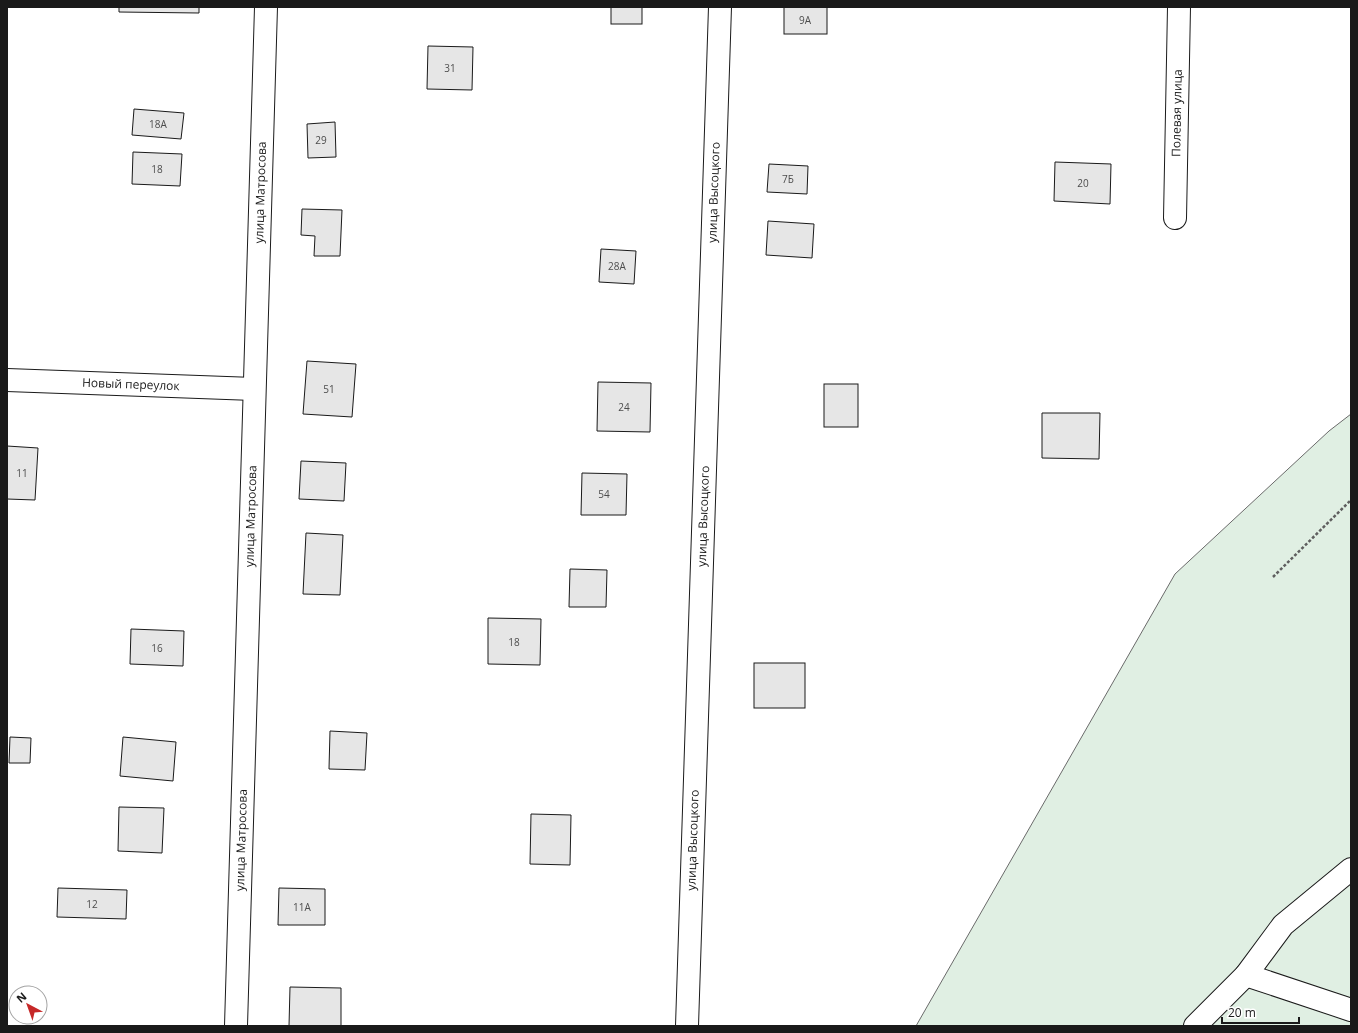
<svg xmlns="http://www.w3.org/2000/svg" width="1358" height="1033" font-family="'Open Sans',sans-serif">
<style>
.green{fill:#e0efe3;stroke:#6a6a6a}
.building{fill:#e6e6e6;stroke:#1a1a1a}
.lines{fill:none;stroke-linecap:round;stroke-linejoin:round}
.street-casing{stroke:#1a1a1a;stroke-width:24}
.path{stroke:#5f5f5f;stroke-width:2.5;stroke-dasharray:3 2;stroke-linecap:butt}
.street{stroke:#fff;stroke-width:22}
.labels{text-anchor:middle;stroke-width:3;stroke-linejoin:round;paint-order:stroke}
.number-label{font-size:10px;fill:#4d4d4d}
.street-label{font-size:12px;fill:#1a1a1a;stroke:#fff}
</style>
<rect width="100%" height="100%" fill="#fff"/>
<!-- green -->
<path class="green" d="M 1351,414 L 1351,1026 L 916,1026 L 1175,574 L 1329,431 Z"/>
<!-- building -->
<g class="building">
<path d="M 119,7 L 199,7 L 199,13 L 119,12 Z"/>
<rect x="611" y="7" width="31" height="17"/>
<rect x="784" y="7" width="43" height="27"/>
<path d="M 428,46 L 473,47 L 472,90 L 427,89 Z"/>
<path d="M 134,109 L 184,113 L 181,139 L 132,135 Z"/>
<path d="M 335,122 L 336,157 L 308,158 L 307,124 Z"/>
<path d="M 133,152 L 182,154 L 180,186 L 132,184 Z"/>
<path d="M 1055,162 L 1111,164 L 1110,204 L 1054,201 Z"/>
<path d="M 769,164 L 808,166 L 807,194 L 767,192 Z"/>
<path d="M 302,209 L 342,210 L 340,256 L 314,256 L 315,236 L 301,235 Z"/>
<path d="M 768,221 L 814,224 L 812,258 L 766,255 Z"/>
<path d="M 601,249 L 636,251 L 634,284 L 599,282 Z"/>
<path d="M 307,361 L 356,364 L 352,417 L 303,414 Z"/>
<path d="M 598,382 L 651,383 L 650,432 L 597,431 Z"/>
<rect x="824" y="384" width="34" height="43"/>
<path d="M 1042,413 L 1100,413 L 1099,459 L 1042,458 Z"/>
<path d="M 7,446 L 38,448 L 35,500 L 7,499 Z"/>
<path d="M 301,461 L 346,463 L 344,501 L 299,499 Z"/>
<path d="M 582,473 L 627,474 L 626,515 L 581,515 Z"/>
<path d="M 306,533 L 343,535 L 340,595 L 303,594 Z"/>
<path d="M 570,569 L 607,570 L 606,607 L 569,607 Z"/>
<path d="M 488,618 L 541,619 L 540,665 L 488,664 Z"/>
<path d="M 131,629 L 184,631 L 183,666 L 130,664 Z"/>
<rect x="754" y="663" width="51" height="45"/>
<path d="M 330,731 L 367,733 L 365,770 L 329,769 Z"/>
<path d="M 10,737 L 31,738 L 30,763 L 9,763 Z"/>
<path d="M 123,737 L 176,742 L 173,781 L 120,776 Z"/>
<path d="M 119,807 L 164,808 L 162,853 L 118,851 Z"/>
<path d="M 531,814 L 571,815 L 570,865 L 530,864 Z"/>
<path d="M 58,888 L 127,890 L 126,919 L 57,917 Z"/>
<path d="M 279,888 L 325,889 L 325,925 L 278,925 Z"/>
<path d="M 290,987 L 341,988 L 341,1026 L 289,1026 Z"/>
</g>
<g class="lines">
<!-- street casing -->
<g class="street-casing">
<g id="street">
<path id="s1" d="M 1175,218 L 1179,7"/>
<path id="s2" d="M 7,380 L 254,389"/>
<path d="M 1246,975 L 1351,1010"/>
<path id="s3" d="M 236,1026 L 266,7"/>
<path id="s4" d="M 687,1026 L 720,7"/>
<path d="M 1195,1026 L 1246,975 L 1283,925 L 1351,869"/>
</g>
</g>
<!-- path -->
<path class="path" d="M 1273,577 L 1351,500"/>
<!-- street -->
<use href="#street" class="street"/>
</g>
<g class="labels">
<!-- number labels -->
<g class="number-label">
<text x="805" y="24">9А</text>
<text x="450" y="72">31</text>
<text x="158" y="128">18А</text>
<text x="321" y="144">29</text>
<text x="157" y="173">18</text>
<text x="788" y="183">7Б</text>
<text x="1083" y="187">20</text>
<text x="617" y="270">28А</text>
<text x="329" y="393">51</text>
<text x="624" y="411">24</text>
<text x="22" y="477">11</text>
<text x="604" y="498">54</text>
<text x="514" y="646">18</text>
<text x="157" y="652">16</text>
<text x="92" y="908">12</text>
<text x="302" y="911">11А</text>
</g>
<!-- street labels -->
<g class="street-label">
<text dy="4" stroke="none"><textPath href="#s1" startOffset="105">Полевая улица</textPath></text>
<text dy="4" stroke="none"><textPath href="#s3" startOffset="834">улица Матросова</textPath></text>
<text dy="4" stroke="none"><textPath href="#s4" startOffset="834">улица Высоцкого</textPath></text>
<text dy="4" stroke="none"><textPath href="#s2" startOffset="124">Новый переулок</textPath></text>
<text dy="4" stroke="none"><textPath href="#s3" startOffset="510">улица Матросова</textPath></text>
<text dy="4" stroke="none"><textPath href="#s4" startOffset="510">улица Высоцкого</textPath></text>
<text dy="4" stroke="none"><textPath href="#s3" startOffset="186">улица Матросова</textPath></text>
<text dy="4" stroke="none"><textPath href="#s4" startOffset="186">улица Высоцкого</textPath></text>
</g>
</g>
<!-- border -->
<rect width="1358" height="1033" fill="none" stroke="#1a1a1a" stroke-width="16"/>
<!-- north arrow -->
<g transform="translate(28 1005) rotate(319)"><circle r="19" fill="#ffffff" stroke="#a3a3a3"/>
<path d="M0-3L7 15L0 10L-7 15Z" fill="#c62828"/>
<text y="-6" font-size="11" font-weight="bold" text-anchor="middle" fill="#1a1a1a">N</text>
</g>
<!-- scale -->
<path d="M1222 1017v6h77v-6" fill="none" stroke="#1a1a1a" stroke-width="2"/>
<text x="1228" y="1017" font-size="12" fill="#1a1a1a" stroke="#ffffff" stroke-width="3" paint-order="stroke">20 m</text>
</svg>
